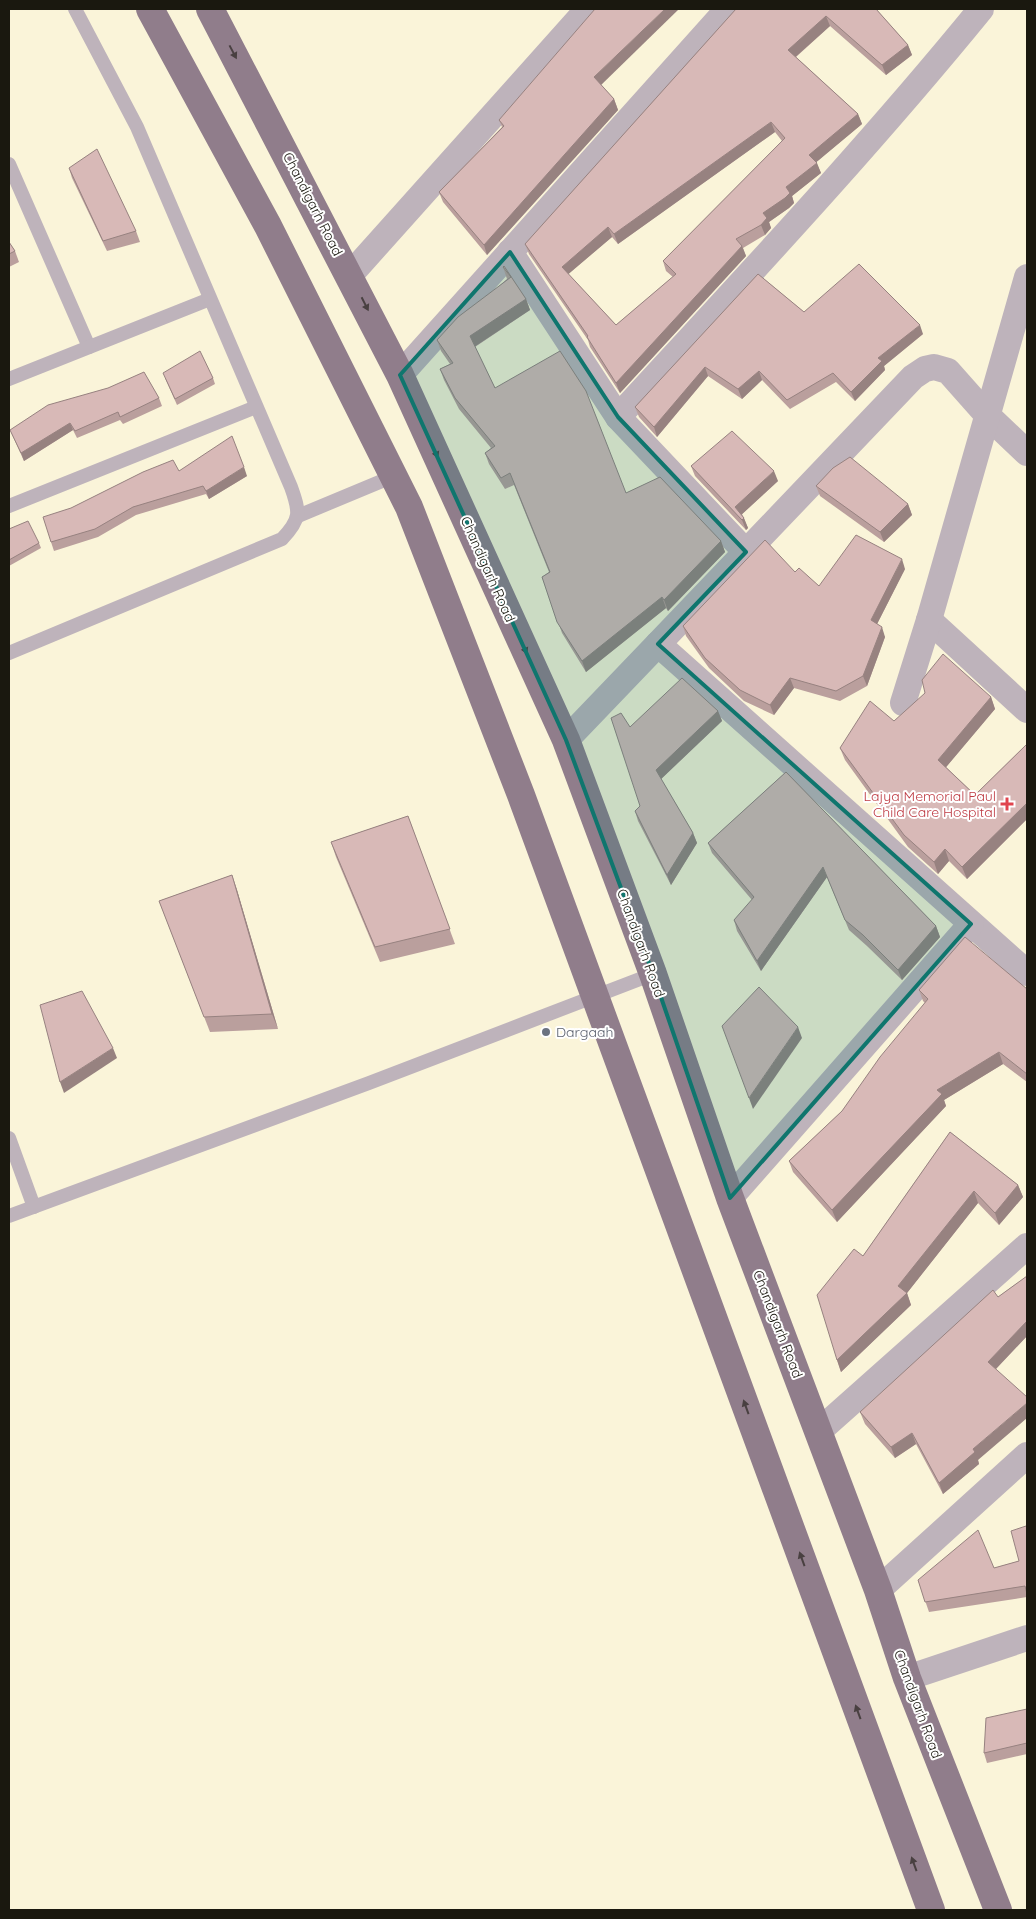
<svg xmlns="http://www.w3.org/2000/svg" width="1036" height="1919" font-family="Quicksand,sans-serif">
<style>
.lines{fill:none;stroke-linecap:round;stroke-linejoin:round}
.lane{stroke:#beb3bb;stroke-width:14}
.street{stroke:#beb3bb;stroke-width:26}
.primary{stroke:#907d8b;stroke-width:28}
.wall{fill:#ba9f9d;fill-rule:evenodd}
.shaded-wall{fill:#978280}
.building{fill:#d8b9b7;stroke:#978280;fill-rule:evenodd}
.oneway{fill:#494041}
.marked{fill:#0f766e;fill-opacity:0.2;stroke:#0f766e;stroke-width:4;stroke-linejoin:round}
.health-dot{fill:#e0444e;stroke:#fff;stroke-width:2}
.worship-dot{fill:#6b7280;stroke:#fff;stroke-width:2}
.labels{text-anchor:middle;stroke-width:4;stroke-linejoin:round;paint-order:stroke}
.street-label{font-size:14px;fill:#1a180f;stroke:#fff}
.health-label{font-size:14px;fill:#be3a42;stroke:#fff;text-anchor:end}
.worship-label{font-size:14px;fill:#5b616d;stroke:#fff;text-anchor:start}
</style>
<rect width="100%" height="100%" fill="#faf4d9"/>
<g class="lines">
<!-- lane -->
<g class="lane">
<path d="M 9,164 L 89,347"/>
<path d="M 9,379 L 210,299"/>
<path d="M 9,506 L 256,407"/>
<path d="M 298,516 L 394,476"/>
<path d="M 9,653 L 282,539 C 301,519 300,512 291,487 L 137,127 L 75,9"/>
<path d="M 9,1138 L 34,1207"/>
<path d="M 9,1216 L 369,1083 L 653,974"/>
</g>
<!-- street -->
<g class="street">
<path d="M 510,252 L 618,417 L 746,552 L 913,377 L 925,369 L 934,367 L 948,371 L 987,415 L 1027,453"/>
<path d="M 350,275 L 588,9"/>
<path d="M 400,375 L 728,9"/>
<path d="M 618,417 C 741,283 866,150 981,9"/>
<path d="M 746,552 L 658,644 L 1027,973"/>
<path d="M 929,620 L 1027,710"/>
<path d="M 903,703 L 929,620 L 1027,277"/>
<path d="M 566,740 L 658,644"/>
<path d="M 730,1198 L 971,924"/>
<path d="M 819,1431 L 1027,1246"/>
<path d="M 878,1590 L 1027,1455"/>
<path d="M 907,1678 L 1027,1638"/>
</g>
<!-- primary -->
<g class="primary">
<path d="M 150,9 L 268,226 L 409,507 L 521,795 L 931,1910"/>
<path d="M 210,9 L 400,375 L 566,740 L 653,974 L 730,1198 L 878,1590 L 907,1678 L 998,1910"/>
</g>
</g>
<!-- wall -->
<g class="wall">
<path d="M 736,9 L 876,9 L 908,45 L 912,55 L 886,75 L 830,26 L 796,57 L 858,114 L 862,124 L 816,162 L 821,173 L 792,196 L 794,203 L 789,208 L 769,222 L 771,228 L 765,235 L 743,248 L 746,256 L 620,393 L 590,347 L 588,340 L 529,254 L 525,244 ZM 775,132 L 782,141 L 663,261 L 666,271 L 673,277 L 616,325 L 568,274 L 612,237 L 618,244 Z"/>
<path d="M 601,85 L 614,99 L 618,110 L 487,255 L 443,202 L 439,192 L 502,127 L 499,120 Z"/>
<path d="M 69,168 L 136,231 L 140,242 L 107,251 L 72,178 Z"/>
<path d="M 9,242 L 15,251 L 19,262 L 9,267 Z"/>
<path d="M 504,266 L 526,299 L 530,310 L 475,347 L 495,388 L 626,493 L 721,541 L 725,552 L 668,611 L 666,608 L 586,672 L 562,633 L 542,577 L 549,572 L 514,485 L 505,489 L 489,464 L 485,453 L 491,448 L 459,409 L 444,380 L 440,369 L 450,364 L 441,351 L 437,340 L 507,279 L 503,267 Z"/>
<path d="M 758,274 L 804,312 L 923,334 L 884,366 L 885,370 L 855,401 L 836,382 L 790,409 L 762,380 L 742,399 L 708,376 L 657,437 L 639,417 L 635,407 Z"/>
<path d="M 165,378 L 213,378 L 215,384 L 177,405 Z"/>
<path d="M 159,398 L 162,406 L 123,424 L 120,420 L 77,438 L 73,430 L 24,461 L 10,430 Z"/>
<path d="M 691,466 L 778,481 L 742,514 L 748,528 L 746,530 L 695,476 Z"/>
<path d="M 179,471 L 247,476 L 209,499 L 206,494 L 136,515 L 98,537 L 54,551 L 51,542 Z"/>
<path d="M 816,486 L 908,504 L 912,515 L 884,542 L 820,496 Z"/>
<path d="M 9,529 L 39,543 L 41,548 L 9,566 Z"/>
<path d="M 905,569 L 877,624 L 885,637 L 867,686 L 840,701 L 794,688 L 774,715 L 744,701 L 709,668 L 686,636 L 683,626 L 795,572 L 819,586 Z"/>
<path d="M 991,697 L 995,709 L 946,767 L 975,795 L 1027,744 L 1027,819 L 967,879 L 949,861 L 938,874 L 908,847 L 845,760 L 840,748 L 894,721 Z"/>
<path d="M 718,711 L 722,721 L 661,779 L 693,833 L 697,843 L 671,885 L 638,821 L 635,811 L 640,806 L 630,727 Z"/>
<path d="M 786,772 L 936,926 L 940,937 L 902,980 L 867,946 L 849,930 L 827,877 L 761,971 L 737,931 L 734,920 L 752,900 L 712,853 L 708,843 Z"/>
<path d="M 408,816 L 455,944 L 380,962 L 336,857 L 331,842 Z"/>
<path d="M 232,875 L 237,890 L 278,1029 L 210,1032 L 159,901 Z"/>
<path d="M 1027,989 L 1027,1082 L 1003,1064 L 944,1100 L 946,1106 L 837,1222 L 793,1172 L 789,1161 L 842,1111 L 925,1003 L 923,1001 L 919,990 Z"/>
<path d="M 950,1132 L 1018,1185 L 1023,1197 L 999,1225 L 978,1203 L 907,1293 L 911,1305 L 841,1372 L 837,1360 L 863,1256 Z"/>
<path d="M 1027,1276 L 1027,1336 L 996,1369 L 978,1460 L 979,1464 L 943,1494 L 916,1444 L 895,1458 L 865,1424 L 860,1412 L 998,1297 Z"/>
<path d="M 1027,1528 L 1027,1597 L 929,1612 L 918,1580 L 994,1568 L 1019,1561 Z"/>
<path d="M 1027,1709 L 1027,1754 L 987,1763 L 984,1753 Z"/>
</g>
<!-- shaded-wall -->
<g class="shaded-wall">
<path d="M 665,9 L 679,9 L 598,88 L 594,77 Z"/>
<path d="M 826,16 L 830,26 L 792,60 L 788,50 Z"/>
<path d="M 908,45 L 912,55 L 886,75 L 882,65 Z"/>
<path d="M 614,99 L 618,110 L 487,255 L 484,245 Z"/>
<path d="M 858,114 L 862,124 L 813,165 L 809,155 Z"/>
<path d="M 771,122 L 775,132 L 618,244 L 614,234 Z"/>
<path d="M 817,163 L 821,173 L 792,196 L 794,203 L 789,208 L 769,222 L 771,228 L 765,235 L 761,225 L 763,213 L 786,187 Z"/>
<path d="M 608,227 L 612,237 L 565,277 L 562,267 Z"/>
<path d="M 742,246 L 746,256 L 620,393 L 616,383 Z"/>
<path d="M 526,299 L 530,310 L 474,347 L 470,336 Z"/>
<path d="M 920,325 L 923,334 L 884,366 L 885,370 L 855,401 L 851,392 L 878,358 Z"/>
<path d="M 705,367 L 708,376 L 657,437 L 654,427 Z"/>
<path d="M 759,371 L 762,380 L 742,399 L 738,389 Z"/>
<path d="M 70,423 L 73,430 L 24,461 L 21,453 Z"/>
<path d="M 244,467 L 247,476 L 209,499 L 206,491 Z"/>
<path d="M 774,471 L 778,481 L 739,517 L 735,507 Z"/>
<path d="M 908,504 L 912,515 L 884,542 L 880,532 Z"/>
<path d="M 744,518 L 748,528 L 746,530 L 742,520 Z"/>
<path d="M 721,541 L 725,552 L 668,611 L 664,600 Z"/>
<path d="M 902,559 L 905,569 L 874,630 L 871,620 Z"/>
<path d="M 662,597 L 666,608 L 586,672 L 582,661 Z"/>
<path d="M 882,627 L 885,637 L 867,686 L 863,676 Z"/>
<path d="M 790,678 L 794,688 L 774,715 L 770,705 Z"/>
<path d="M 991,697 L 995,709 L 942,772 L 938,760 Z"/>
<path d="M 718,711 L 722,721 L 659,781 L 656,770 Z"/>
<path d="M 1027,803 L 1027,819 L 967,879 L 962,867 Z"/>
<path d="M 693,833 L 697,843 L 671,885 L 667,875 Z"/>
<path d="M 945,849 L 949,861 L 938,874 L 934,862 Z"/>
<path d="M 823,867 L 827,877 L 761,971 L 757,961 Z"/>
<path d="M 232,875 L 237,890 L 278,1029 L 272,1014 Z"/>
<path d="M 936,926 L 940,937 L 902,980 L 898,970 Z"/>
<path d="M 798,1027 L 802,1038 L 753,1109 L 749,1098 Z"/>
<path d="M 113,1048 L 117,1058 L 64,1093 L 60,1082 Z"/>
<path d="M 999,1052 L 1003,1064 L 944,1100 L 946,1106 L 837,1222 L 832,1210 L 937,1090 Z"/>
<path d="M 1018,1185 L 1023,1197 L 999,1225 L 995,1213 Z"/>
<path d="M 974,1191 L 978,1203 L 907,1293 L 911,1305 L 841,1372 L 837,1360 L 898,1286 Z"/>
<path d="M 1027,1321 L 1027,1336 L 992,1373 L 988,1362 Z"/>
<path d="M 1027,1403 L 1027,1418 L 978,1460 L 979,1464 L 943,1494 L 939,1483 L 973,1449 Z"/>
<path d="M 912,1433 L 916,1444 L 895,1458 L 891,1447 Z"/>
</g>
<!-- building -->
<g class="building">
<path d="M 595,9 L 665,9 L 594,77 L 614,99 L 484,245 L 439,192 L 504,126 L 499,120 Z"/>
<path d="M 736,9 L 876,9 L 908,45 L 882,65 L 826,16 L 788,50 L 858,114 L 809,155 L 817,163 L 786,187 L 790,193 L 785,198 L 763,213 L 767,218 L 761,225 L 736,239 L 742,246 L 616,383 L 587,337 L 588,336 L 525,244 ZM 771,122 L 785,138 L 663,261 L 676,274 L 616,325 L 562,267 L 608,227 L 614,234 Z"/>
<path d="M 97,149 L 136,231 L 103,241 L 69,168 Z"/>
<path d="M 9,242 L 15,251 L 9,254 Z"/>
<path d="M 859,264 L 920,325 L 878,358 L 882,361 L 851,392 L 833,373 L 787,400 L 759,371 L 738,389 L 705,367 L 654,427 L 635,407 L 758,274 L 804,312 Z"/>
<path d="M 504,266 L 526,299 L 470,336 L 495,388 L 560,351 L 586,391 L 626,493 L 660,477 L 721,541 L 664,600 L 662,597 L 582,661 L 557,622 L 542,577 L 550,572 L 510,473 L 501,478 L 485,453 L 495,446 L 455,398 L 440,369 L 453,363 L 437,340 L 458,317 L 511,277 L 503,267 Z"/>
<path d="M 200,351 L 213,378 L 175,399 L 163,373 Z"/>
<path d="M 144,372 L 159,398 L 120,417 L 118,412 L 75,431 L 70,423 L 21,453 L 10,430 L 48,405 L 108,388 Z"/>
<path d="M 732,431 L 774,471 L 735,507 L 744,518 L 742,520 L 691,466 Z"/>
<path d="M 232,436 L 244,467 L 206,491 L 203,486 L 133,507 L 95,529 L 51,542 L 43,517 L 71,508 L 143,472 L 173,460 L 179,471 Z"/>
<path d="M 850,457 L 908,504 L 880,532 L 816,486 L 833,468 Z"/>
<path d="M 28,521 L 39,543 L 9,560 L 9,529 Z"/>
<path d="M 856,535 L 902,559 L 871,620 L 882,627 L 863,676 L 836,691 L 790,678 L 770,705 L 740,690 L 705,658 L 683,626 L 765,540 L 795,572 L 799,568 L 819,586 Z"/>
<path d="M 943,654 L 991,697 L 938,760 L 975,795 L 1027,744 L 1027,803 L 962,867 L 945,849 L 934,862 L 904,835 L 840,748 L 870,701 L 894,721 L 925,693 L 922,680 Z"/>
<path d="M 682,678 L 718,711 L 656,770 L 693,833 L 667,875 L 635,811 L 640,806 L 611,718 L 621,713 L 630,727 Z"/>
<path d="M 786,772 L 936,926 L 898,970 L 863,935 L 845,920 L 823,867 L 757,961 L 734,920 L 754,897 L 708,843 Z"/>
<path d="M 408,816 L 450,929 L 375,947 L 331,842 Z"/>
<path d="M 232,875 L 272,1014 L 204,1017 L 159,901 Z"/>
<path d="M 965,937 L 1027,989 L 1027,1074 L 999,1052 L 937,1090 L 942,1094 L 832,1210 L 789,1161 L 842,1111 L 880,1057 L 928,999 L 919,990 Z"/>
<path d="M 759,987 L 798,1027 L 749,1098 L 722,1026 Z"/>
<path d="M 82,991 L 113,1048 L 60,1082 L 40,1005 Z"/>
<path d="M 950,1132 L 1018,1185 L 995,1213 L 974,1191 L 898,1286 L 907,1293 L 837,1360 L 817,1295 L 854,1249 L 863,1256 Z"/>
<path d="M 1027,1276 L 1027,1321 L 988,1362 L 1027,1397 L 1027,1403 L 973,1449 L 975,1452 L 939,1483 L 912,1433 L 891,1447 L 860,1412 L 993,1290 L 998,1297 Z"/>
<path d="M 1026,1526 L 1027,1528 L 1027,1594 L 1025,1586 L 925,1602 L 918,1580 L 978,1530 L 994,1568 L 1019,1561 L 1011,1531 Z"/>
<path d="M 1027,1709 L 1027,1743 L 984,1753 L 986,1718 Z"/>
</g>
<!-- one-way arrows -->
<defs><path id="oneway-solid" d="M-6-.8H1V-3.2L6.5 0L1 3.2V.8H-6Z" transform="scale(1.25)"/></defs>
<g class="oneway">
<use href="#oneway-solid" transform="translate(233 52) rotate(62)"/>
<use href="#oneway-solid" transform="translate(365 304) rotate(63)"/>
<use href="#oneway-solid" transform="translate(435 451) rotate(66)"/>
<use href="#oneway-solid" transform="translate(524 647) rotate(66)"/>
<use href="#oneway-solid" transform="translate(746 1407) rotate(-110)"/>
<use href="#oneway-solid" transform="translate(802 1559) rotate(-110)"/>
<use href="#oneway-solid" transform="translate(858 1712) rotate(-110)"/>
<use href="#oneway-solid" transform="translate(914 1864) rotate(-110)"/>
</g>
<!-- marked area -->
<path class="marked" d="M 510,252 L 618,417 L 746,552 L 658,644 L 971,924 L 730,1198 L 653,974 L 566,740 L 400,375 Z"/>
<!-- markers -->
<path class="health-dot" d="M1004.5 796.5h5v5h5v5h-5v5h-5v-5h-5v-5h5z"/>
<circle class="worship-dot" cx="546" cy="1032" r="5"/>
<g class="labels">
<!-- street labels -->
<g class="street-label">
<text transform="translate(313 204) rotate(63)" y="5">Chandigarh Road</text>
<text transform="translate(488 569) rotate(66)" y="5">Chandigarh Road</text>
<text transform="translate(641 943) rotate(70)" y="5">Chandigarh Road</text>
<text transform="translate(778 1324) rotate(69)" y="5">Chandigarh Road</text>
<text transform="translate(918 1704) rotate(70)" y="5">Chandigarh Road</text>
</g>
<!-- health labels -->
<g class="health-label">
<text x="996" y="801">Lajya Memorial Paul<tspan x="996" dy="16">Child Care Hospital</tspan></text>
</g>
<!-- worship labels -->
<g class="worship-label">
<text x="556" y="1037">Dargaah</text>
</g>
</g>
<!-- border -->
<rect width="1036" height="1919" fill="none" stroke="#1a180f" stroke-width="20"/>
</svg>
